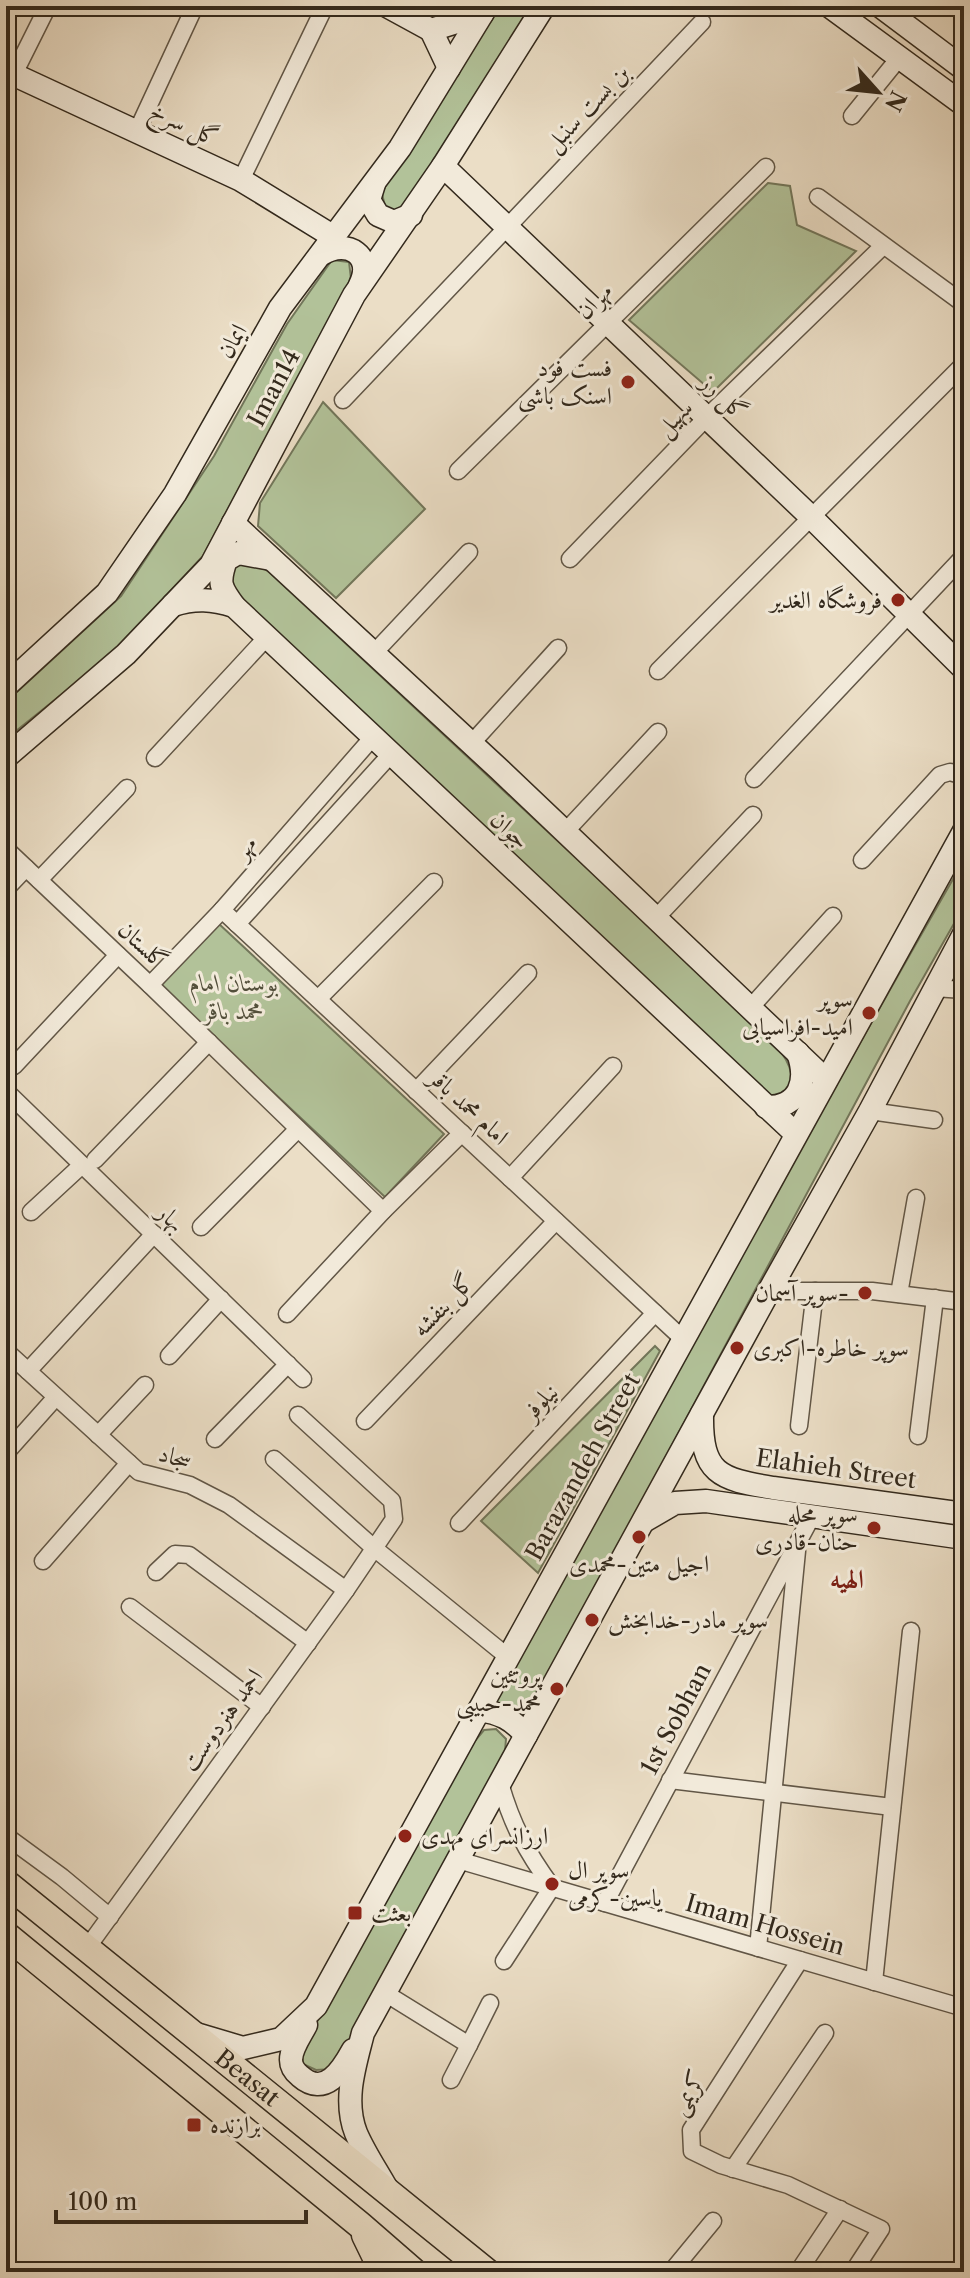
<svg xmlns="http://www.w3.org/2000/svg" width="970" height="2278" font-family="'Libre Caslon Text',Amiri,serif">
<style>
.green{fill:#b2c299;stroke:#72765a;stroke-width:2}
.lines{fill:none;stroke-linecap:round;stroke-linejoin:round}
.street-casing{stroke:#615646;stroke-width:19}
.secondary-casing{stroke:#33291c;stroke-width:25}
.primary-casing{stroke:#33291c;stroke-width:29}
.street{stroke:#f2eada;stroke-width:16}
.secondary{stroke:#f2eada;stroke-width:22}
.primary{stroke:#ebdec6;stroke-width:26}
.poi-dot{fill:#8f2418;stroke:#f2eada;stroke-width:3}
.labels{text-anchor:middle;stroke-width:6;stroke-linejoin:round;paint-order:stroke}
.street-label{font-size:24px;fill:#33291c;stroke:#f2eada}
.poi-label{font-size:24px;fill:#33291c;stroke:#f2eada;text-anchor:end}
.park-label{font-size:24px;font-style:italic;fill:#534f3b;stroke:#f2eada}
.neighbourhood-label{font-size:26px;font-weight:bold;fill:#7a1f14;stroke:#f2eada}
</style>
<rect width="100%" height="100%" fill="#ebdec6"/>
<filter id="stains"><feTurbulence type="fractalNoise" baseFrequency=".0025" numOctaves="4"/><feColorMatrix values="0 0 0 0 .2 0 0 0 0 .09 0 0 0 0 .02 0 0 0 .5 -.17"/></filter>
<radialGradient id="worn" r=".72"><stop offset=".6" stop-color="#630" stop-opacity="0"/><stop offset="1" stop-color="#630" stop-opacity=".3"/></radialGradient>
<!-- green -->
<g class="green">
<path d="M 498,6 L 533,6 L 414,194 L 399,211 L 386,210 L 381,190 Z"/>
<path d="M 768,183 L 790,186 L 797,225 L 856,251 L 713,392 L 629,320 Z"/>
<path d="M 332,260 L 349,262 L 351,279 L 203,556 L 112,654 L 6,739 L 6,702 L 121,596 L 214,456 L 287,324 Z"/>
<path d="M 323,402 L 425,509 L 336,598 L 258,526 L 260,503 Z"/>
<path d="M 249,559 L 269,572 L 766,1035 C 783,1053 793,1064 793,1090 L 783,1095 L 769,1097 L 229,590 L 235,561 Z"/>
<path d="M 964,860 L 964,906 L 910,1001 L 537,1697 L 523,1714 L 506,1714 L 493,1703 C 650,1422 803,1139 964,860 Z"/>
<path d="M 218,923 L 444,1134 L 385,1197 L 160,986 Z"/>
<path d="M 655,1346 L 660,1351 L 538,1573 L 481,1521 Z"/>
<path d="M 496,1729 L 506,1739 L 505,1751 L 344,2053 L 333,2069 L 316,2070 L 303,2064 L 302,2050 L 319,2018 L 474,1742 L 484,1730 Z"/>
</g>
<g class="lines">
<!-- street casing -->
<g class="street-casing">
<g id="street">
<path d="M 14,74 L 48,6"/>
<path d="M 852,116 L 899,58"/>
<path d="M 137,131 L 195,6"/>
<path d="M 241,180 L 325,6"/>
<path d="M 818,197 L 964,304"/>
<path d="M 343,400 L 702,22"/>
<path d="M 458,471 L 766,167"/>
<path d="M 570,559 L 707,417 L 883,246"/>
<path d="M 374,653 L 469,552"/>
<path d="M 658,671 L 964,364"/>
<path d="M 471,744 L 558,648"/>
<path d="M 155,758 L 267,637"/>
<path d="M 754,779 L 964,556"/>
<path d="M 565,832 L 658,732"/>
<path d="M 6,849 L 150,985 L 383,1211"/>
<path d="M 862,860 L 940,775 L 950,772 L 964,776"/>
<path d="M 39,880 L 127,788"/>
<path d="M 6,889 L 26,868"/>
<path d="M 222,910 L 683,1339"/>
<path d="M 656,918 L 753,815"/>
<path d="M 237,924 L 391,754"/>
<path d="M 150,985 L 222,910 L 373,737"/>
<path d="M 934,988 L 964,990"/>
<path d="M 318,999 L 434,882"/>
<path d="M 750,1008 L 833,916"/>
<path d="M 14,1066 L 118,955"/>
<path d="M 6,1091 L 303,1379"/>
<path d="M 416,1091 L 528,973"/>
<path d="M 870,1111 L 934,1120"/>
<path d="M 95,1160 L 209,1042"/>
<path d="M 510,1178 L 613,1066"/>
<path d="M 31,1212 L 82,1165"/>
<path d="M 201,1227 L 298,1129"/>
<path d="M 769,1291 L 872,1291 L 964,1302"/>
<path d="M 899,1294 L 916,1198"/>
<path d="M 287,1314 L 383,1211 L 462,1133"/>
<path d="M 6,1351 L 139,1472 L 190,1485 L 229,1505 L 346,1590"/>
<path d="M 169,1356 L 221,1299"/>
<path d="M 28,1371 L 154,1234"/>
<path d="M 365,1421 L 556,1221"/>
<path d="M 799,1426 L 815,1291"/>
<path d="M 98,1435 L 145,1385"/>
<path d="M 918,1436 L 935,1298"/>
<path d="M 215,1439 L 288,1364"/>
<path d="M 6,1453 L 56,1397"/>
<path d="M 274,1459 L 374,1548 L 508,1657"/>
<path d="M 459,1523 L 655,1313"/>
<path d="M 43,1561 L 129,1463"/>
<path d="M 156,1572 L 175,1554 L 189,1555 L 308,1643"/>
<path d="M 130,1607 L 262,1707"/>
<path d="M 670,1780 L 892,1807"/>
<path d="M 500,1783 C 512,1825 526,1851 552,1887"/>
<path d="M 6,1836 L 62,1877 L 110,1917"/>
<path d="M 458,1860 L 964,2008"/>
<path d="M 605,1903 L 812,1516"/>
<path d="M 87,1948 L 346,1590 L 394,1519 L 392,1501 L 298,1415"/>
<path d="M 758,1948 L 797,1551"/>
<path d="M 800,1960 L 691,2130 L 692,2151 L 721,2165 L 788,2185 L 881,2229 L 853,2272"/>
<path d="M 504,1961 L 552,1887"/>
<path d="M 874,1982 L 911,1631"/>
<path d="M 385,1993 L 469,2045 L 451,2080"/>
<path d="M 469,2045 L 490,2003"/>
<path d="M 733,2169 L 825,2033"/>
<path d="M 671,2272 L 713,2221"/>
<path d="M 798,2272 L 840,2209"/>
</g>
</g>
<!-- secondary casing -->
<g class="secondary-casing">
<g id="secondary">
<path d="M 387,6 L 431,30"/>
<path d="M 829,6 L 964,105"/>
<path d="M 880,6 L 964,69"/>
<path d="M 449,68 L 431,30 L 482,14"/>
<path d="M 6,71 L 241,180 L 334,237"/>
<path d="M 443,166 L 811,517 L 964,669"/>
<path d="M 374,184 L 369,200 L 378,215 L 394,222 L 411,215"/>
<path d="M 322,254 C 348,238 374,256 360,285"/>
<path d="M 233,523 L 500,770 L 826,1080"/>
<path d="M 173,605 C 195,598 212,599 234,606 L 796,1134"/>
<path d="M 234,606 C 220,587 218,583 226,560 L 238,553 L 271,559"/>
<path d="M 6,686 L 107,593 L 175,494 L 280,308 L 400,148 L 487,6"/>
<path d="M 6,757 L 126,654 L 211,565 L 354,295 L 443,166 L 544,6"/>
<path d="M 766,1107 C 800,1108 808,1081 798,1053"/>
<path d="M 702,1414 C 701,1474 719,1479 773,1488 L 964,1514"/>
<path d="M 644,1521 L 675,1503 L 706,1501 L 964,1538"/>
<path d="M 479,1710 C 500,1713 512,1719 526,1735"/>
<path d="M 306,2025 C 301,2035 291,2048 291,2060 C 291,2067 295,2072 300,2076 C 325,2098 342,2070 353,2050"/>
<path d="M 196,2034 L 243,2048 L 281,2039 L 316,2006 L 964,831"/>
<path d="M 387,2189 C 377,2171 364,2152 356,2133 C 343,2100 355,2065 363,2033 L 769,1291 L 870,1111 L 964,934"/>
</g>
</g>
<!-- primary casing -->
<g class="primary-casing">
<g id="primary">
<path id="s1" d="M 6,1883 L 487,2272"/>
<path d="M 6,1935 L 360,2225 L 414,2272"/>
<path d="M 365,2235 L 383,2272"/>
</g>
</g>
<!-- street -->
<use href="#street" class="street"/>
<!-- secondary -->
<use href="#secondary" class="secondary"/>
<!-- primary -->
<use href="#primary" class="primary"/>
</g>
<!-- markers -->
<g class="poi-dot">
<circle cx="628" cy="382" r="8"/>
<circle cx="898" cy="600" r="8"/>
<circle cx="869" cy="1013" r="8"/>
<circle cx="865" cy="1293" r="8"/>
<circle cx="737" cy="1348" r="8"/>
<circle cx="874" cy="1528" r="8"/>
<circle cx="639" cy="1537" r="8"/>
<circle cx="592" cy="1620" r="8"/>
<circle cx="557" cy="1689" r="8"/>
<circle cx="405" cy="1836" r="8"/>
<circle cx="552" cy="1884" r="8"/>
<rect x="347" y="1905" width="16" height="16" rx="4"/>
<rect x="186" y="2117" width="16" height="16" rx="4"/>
</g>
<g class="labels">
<!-- street labels -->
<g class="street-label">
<text transform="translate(587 108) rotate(-46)" y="8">بن بست سنبل</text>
<text transform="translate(184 124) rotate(25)" y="8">گل سرخ</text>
<text transform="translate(594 301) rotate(-45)" y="8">مهران</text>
<text transform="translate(232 341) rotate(-60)" y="8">ایمان</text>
<text transform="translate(274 388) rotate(-62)" y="8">Iman14</text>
<text transform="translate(724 397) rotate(44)" y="8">گل رز</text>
<text transform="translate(674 418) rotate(-46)" y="8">سهیل</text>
<text transform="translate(510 830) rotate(43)" y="8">جوان</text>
<text transform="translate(245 847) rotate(-49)" y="8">مهر</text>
<text transform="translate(143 945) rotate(43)" y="8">گلستان</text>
<text transform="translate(469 1107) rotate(43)" y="8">امام محمد باقر</text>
<text transform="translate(171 1218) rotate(44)" y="8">بهار</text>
<text transform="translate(443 1305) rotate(-46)" y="8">گل بنفشه</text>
<text transform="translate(540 1402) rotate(-47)" y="8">نیلوفر</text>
<text transform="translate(175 1457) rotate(16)" y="8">سجاد</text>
<text transform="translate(583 1467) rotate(-61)" y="8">Barazandeh Street</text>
<text transform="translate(836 1469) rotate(8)" y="8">Elahieh Street</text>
<text transform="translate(676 1719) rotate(-62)" y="8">1st Sobhan</text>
<text transform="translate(222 1720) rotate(-54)" y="8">احمد هنردوست</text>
<text transform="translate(765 1925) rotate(16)" y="8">Imam Hossein</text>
<text dy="8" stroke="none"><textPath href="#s1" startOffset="310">Beasat</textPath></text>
<text transform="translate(688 2093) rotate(-60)" y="8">کریمی</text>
</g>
<!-- poi labels -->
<g class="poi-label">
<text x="612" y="376">فست فود<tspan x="612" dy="28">اسنک باشی</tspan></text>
<text x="882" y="608">فروشگاه الغدیر</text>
<text x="853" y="1007">سوپر<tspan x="853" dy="28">امید-افراسیابی</tspan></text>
<text x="849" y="1301">سوپر آسمان-</text>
<text x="753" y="1356" text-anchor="start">سوپر خاطره-اکبری</text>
<text x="858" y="1522">سوپر محله<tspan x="858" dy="28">حنان-قادری</tspan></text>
<text x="639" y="1572" text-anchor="middle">اجیل متین-محمدی</text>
<text x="608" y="1628" text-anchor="start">سوپر مادر-خدابخش</text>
<text x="541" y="1683">پروتئین<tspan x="541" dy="28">محمد-حبیبی</tspan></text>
<text x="421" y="1844" text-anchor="start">ارزانسرای مهدی</text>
<text x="568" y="1878" text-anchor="start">سوپر ال<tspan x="568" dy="28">یاسین-کرمی</tspan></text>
<text x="371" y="1921" text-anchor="start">بعثت</text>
<text x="210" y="2133" text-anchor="start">برازنده</text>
</g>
<!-- park labels -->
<g class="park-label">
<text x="234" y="991">بوستان امام<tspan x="234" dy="28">محمد باقر</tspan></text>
</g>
<!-- neighbourhood labels -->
<g class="neighbourhood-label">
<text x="847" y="1588">الهیه</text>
</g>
</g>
<!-- margin -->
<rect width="970" height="2278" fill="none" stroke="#ebdec6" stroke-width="32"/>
<rect x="8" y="8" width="954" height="2262" fill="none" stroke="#33291c" stroke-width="4"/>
<rect x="16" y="16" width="938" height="2246" fill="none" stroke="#33291c" stroke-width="2"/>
<!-- north arrow -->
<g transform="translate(878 92) rotate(117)" stroke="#f2eada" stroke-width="6" paint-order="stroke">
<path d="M0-6L14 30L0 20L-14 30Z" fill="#33291c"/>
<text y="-12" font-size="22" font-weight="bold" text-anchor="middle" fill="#33291c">N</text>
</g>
<!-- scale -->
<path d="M56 2210v12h250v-12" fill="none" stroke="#33291c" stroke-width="4"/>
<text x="68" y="2210" font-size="24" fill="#33291c" stroke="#f2eada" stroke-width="6" paint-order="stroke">100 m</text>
<rect width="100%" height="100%" filter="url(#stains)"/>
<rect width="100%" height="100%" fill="url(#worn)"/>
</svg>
